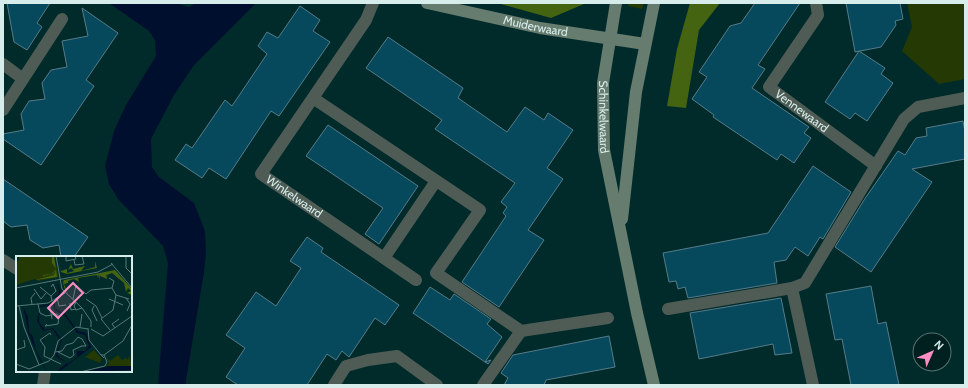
<svg xmlns="http://www.w3.org/2000/svg" width="968" height="388" font-family="Cabin,sans-serif">
<style>
.green{fill:#243903}
.forest{fill:#446411}
.water{fill:#000f2d}
.building{fill:#07495c;stroke:#567b89}
.lines{fill:none;stroke-linecap:round;stroke-linejoin:round}
.street{stroke:#4e5c55;stroke-width:12}
.secondary{stroke:#667c6f;stroke-width:12}
.labels{text-anchor:middle;stroke-width:3.5;stroke-linejoin:round;paint-order:stroke}
.street-label{font-size:12px;fill:#d6edeb;stroke:#00201f}
.inset-road{fill:none;stroke:#567977;stroke-width:1}
.view{fill:#fb8fc4;fill-opacity:0.15;stroke:#fb8fc4;stroke-width:2}
.inset-edge{fill:none;stroke:#d6edeb;stroke-width:2}
</style>
<rect width="100%" height="100%" fill="#002b2a"/>
<!-- green -->
<g class="green">
<path d="M 629,3 L 644,3 L 642,9 L 628,6 Z"/>
<path d="M 907,3 L 965,3 L 965,79 L 939,84 L 902,51 L 912,27 Z"/>
</g>
<!-- forest -->
<g class="forest">
<path d="M 497,3 L 592,3 L 584,4 L 551,18 Z"/>
<path d="M 690,3 L 720,3 L 699,30 L 686,108 L 667,106 L 677,49 Z"/>
</g>
<!-- water -->
<path class="water" d="M 109,3 L 175,3 L 189,7 L 196,3 L 256,3 L 194,65 L 174,95 L 151,139 L 152,167 L 159,177 L 194,203 L 205,231 L 206,253 L 204,272 L 186,380 L 186,385 L 158,385 L 168,263 L 163,246 L 118,199 L 109,184 L 105,166 L 114,131 L 126,105 L 156,56 L 155,40 L 149,31 Z"/>
<!-- building -->
<g class="building">
<path d="M 7,3 L 50,3 L 37,23 L 42,27 L 27,50 L 14,42 Z"/>
<path d="M 755,3 L 800,3 L 758,65 L 765,69 L 752,88 L 809,127 L 804,133 L 811,138 L 794,163 L 781,154 L 777,160 L 713,117 L 714,115 L 692,99 L 707,77 L 699,72 L 730,26 L 741,23 Z"/>
<path d="M 846,3 L 900,3 L 903,19 L 895,21 L 896,25 L 881,47 L 855,52 Z"/>
<path d="M 300,6 L 320,20 L 313,31 L 330,42 L 279,116 L 271,111 L 226,179 L 209,168 L 202,178 L 175,160 L 186,144 L 192,148 L 225,100 L 232,106 L 267,54 L 258,46 L 267,32 L 278,38 Z"/>
<path d="M 82,8 L 118,33 L 86,80 L 94,86 L 41,165 L 3,139 L 3,134 L 24,130 L 21,114 L 29,101 L 45,99 L 42,83 L 51,70 L 67,67 L 62,41 L 88,36 Z"/>
<path d="M 388,37 L 463,88 L 458,98 L 507,132 L 525,107 L 544,120 L 548,113 L 573,130 L 547,168 L 563,179 L 528,230 L 544,240 L 499,307 L 462,282 L 506,216 L 503,213 L 507,207 L 501,202 L 515,183 L 435,129 L 442,120 L 366,68 Z"/>
<path d="M 859,51 L 885,68 L 881,74 L 893,83 L 867,121 L 855,113 L 850,119 L 825,102 Z"/>
<path d="M 963,121 L 965,132 L 965,159 L 912,169 L 932,182 L 871,272 L 835,247 L 864,200 L 898,151 L 905,155 L 916,138 L 927,136 L 926,128 Z"/>
<path d="M 328,125 L 418,186 L 379,244 L 365,234 L 383,208 L 306,156 Z"/>
<path d="M 813,166 L 851,192 L 823,239 L 820,237 L 808,256 L 795,247 L 786,260 L 774,262 L 777,283 L 688,298 L 685,287 L 678,289 L 676,281 L 669,282 L 663,253 L 768,233 Z"/>
<path d="M 3,179 L 88,237 L 74,257 L 61,257 L 59,245 L 43,248 L 30,240 L 27,225 L 11,227 L 3,221 Z"/>
<path d="M 307,237 L 323,248 L 321,252 L 399,305 L 385,325 L 375,318 L 349,357 L 342,351 L 336,360 L 327,354 L 307,385 L 238,385 L 226,377 L 245,348 L 226,335 L 256,292 L 276,306 L 301,268 L 290,261 Z"/>
<path d="M 871,286 L 878,324 L 886,322 L 899,385 L 851,385 L 842,339 L 835,340 L 826,294 Z"/>
<path d="M 430,287 L 450,300 L 454,294 L 491,319 L 487,324 L 502,337 L 485,362 L 491,360 L 488,364 L 413,313 Z"/>
<path d="M 781,298 L 792,353 L 775,355 L 773,344 L 699,359 L 690,313 Z"/>
<path d="M 609,336 L 615,367 L 546,380 L 544,385 L 504,385 L 508,378 L 501,373 L 513,355 Z"/>
</g>
<g class="lines">
<!-- street -->
<g class="street">
<path id="s1" d="M 373,3 L 366,20 L 261,174 L 416,280"/>
<path id="s2" d="M 816,3 L 818,15 L 769,87 L 876,166"/>
<path d="M 3,64 L 23,79"/>
<path d="M 313,98 L 480,210 L 436,273 L 521,331 L 608,318"/>
<path d="M 3,110 L 62,19"/>
<path d="M 384,258 L 436,181"/>
<path d="M 3,260 L 17,269"/>
<path d="M 792,288 L 813,385"/>
<path d="M 668,309 L 792,288 L 805,283 L 904,119 L 918,107 L 965,98"/>
<path d="M 43,385 L 45,371"/>
<path d="M 334,385 L 346,366 L 368,360 L 397,356 L 437,385"/>
<path d="M 483,385 L 521,331"/>
</g>
<!-- secondary -->
<g class="secondary">
<path id="s3" d="M 427,3 L 540,28 L 645,44"/>
<path id="s4" d="M 616,3 L 603,83 L 604,150 L 637,313 L 654,385"/>
<path d="M 622,219 L 636,92 L 654,3"/>
</g>
</g>
<g class="labels">
<!-- street labels -->
<g class="street-label">
<text dy="4" stroke="none"><textPath href="#s3" startOffset="111">Muiderwaard</textPath></text>
<text dy="4" stroke="none"><textPath href="#s2" startOffset="140">Vennewaard</textPath></text>
<text dy="4" stroke="none"><textPath href="#s4" startOffset="115">Schinkelwaard</textPath></text>
<text dy="4" stroke="none"><textPath href="#s1" startOffset="245">Winkelwaard</textPath></text>
</g>
</g>
<!-- overview -->
<g transform="translate(16 256)">
<rect width="116" height="116" fill="#002b2a"/>
<path d="M 4,0 L 38,0 L 43,21 L 22,25 L 19,23 L 0,29 L 0,9 ZM 78,94 L 86,103 L 84,107 L 69,101 ZM 102,99 L 106,104 L 110,102 L 112,104 L 113,99 L 116,110 L 90,111 L 93,107 L 90,101 L 94,105 Z" fill="#243903"/>
<path d="M 36,0 L 38,0 L 41,21 L 19,24 L 38,19 L 40,14 L 37,18 L 27,20 L 27,19 L 36,18 L 40,13 L 36,7 ZM 42,0 L 45,15 L 51,13 L 51,17 L 58,15 L 55,12 L 52,14 L 55,8 L 57,13 L 69,10 L 65,15 L 79,11 L 79,5 L 81,12 L 51,18 L 45,16 ZM 99,14 L 116,33 L 116,39 L 111,37 L 115,35 L 112,32 L 110,36 L 108,27 L 96,17 L 91,19 L 93,23 L 90,18 L 91,23 L 84,20 L 84,25 L 83,18 L 82,22 L 81,19 L 62,22 L 63,26 L 58,23 L 52,25 L 52,27 L 48,28 L 52,38 L 48,31 L 47,26 L 48,24 Z" fill="#446411"/>
<path d="M 41,26 L 45,37 L 39,42 L 39,52 L 50,59 L 62,75 L 70,77 L 75,91 L 43,116 L 40,116 L 51,107 L 39,100 L 45,85 L 36,73 L 27,75 L 21,65 L 24,50 L 37,47 L 37,43 L 43,37 ZM 37,49 L 39,54 L 50,61 L 61,77 L 69,79 L 73,90 L 69,95 L 61,95 L 61,101 L 52,108 L 41,99 L 46,84 L 37,72 L 29,74 L 23,66 L 24,51 ZM 7,50 L 12,61 L 13,76 L 17,81 L 20,94 L 31,116 L 23,103 L 12,76 ZM 93,110 L 116,110 L 116,114 L 69,116 Z" fill="#000f2d" fill-rule="evenodd"/>
<path class="inset-road" d="M 40,0 L 46,33 L 66,52 L 75,65 L 75,71M 50,0 L 50,5 L 60,3 L 59,0M 110,0 L 110,12 L 116,18M 58,4 L 59,9 L 68,8 L 66,0M 95,7 L 116,32M 93,22 L 98,25 L 96,32 L 100,39 L 113,43M 24,31 L 35,40 L 36,45M 35,31 L 37,28 L 40,35 L 35,40M 0,32 L 82,16 L 97,8M 18,33 L 25,43 L 30,37M 70,38 L 75,34 L 96,32M 41,42 L 43,50 L 50,49M 110,42 L 114,48 L 111,55M 57,43 L 60,29 L 70,38M 70,43 L 80,50 L 86,62M 93,43 L 107,49M 60,46 L 58,50 L 60,54 L 66,52M 54,47 L 55,54 L 60,53M 16,48 L 15,42 L 19,37M 22,48 L 24,57 L 30,60 L 41,58 L 43,61 L 42,68 L 29,70 L 31,68M 0,50 L 32,47 L 49,37M 3,50 L 8,71 L 23,109M 78,50 L 76,54 L 81,65M 34,51 L 36,63M 64,71 L 66,58M 72,72 L 73,84 L 85,99M 99,72 L 96,68 L 103,63M 75,73 L 87,80 L 116,60M 94,74 L 85,63 L 97,54 L 100,39M 35,79 L 34,77 L 24,84 L 29,91 L 28,100 L 45,108M 0,94 L 9,91 L 8,84M 39,96 L 46,95 L 50,89 L 57,87 L 62,81 L 66,83 L 70,90 L 65,90M 42,96 L 54,102 L 58,99 L 57,94 L 66,90M 88,99 L 107,85 L 116,69M 0,108 L 13,113 L 33,105 L 38,99 L 42,85 L 60,71 L 72,73M 64,116 L 89,110 L 91,106 L 88,99 L 85,99 L 88,102"/>
<path class="view" d="M 57,27 L 67,37 L 42,62 L 32,52 Z"/>
<rect width="116" height="116" class="inset-edge"/>
</g>
<!-- border -->
<rect width="968" height="388" fill="none" stroke="#d6edeb" stroke-width="8"/>
<!-- north arrow -->
<g transform="translate(932 352) rotate(45)"><circle r="19" fill="#00201f" stroke="#567271"/>
<path d="M0-3L7 15L0 10L-7 15Z" fill="#fb8fc4"/>
<text y="-6" font-size="11" font-weight="bold" text-anchor="middle" fill="#d6edeb">N</text>
</g>
</svg>
